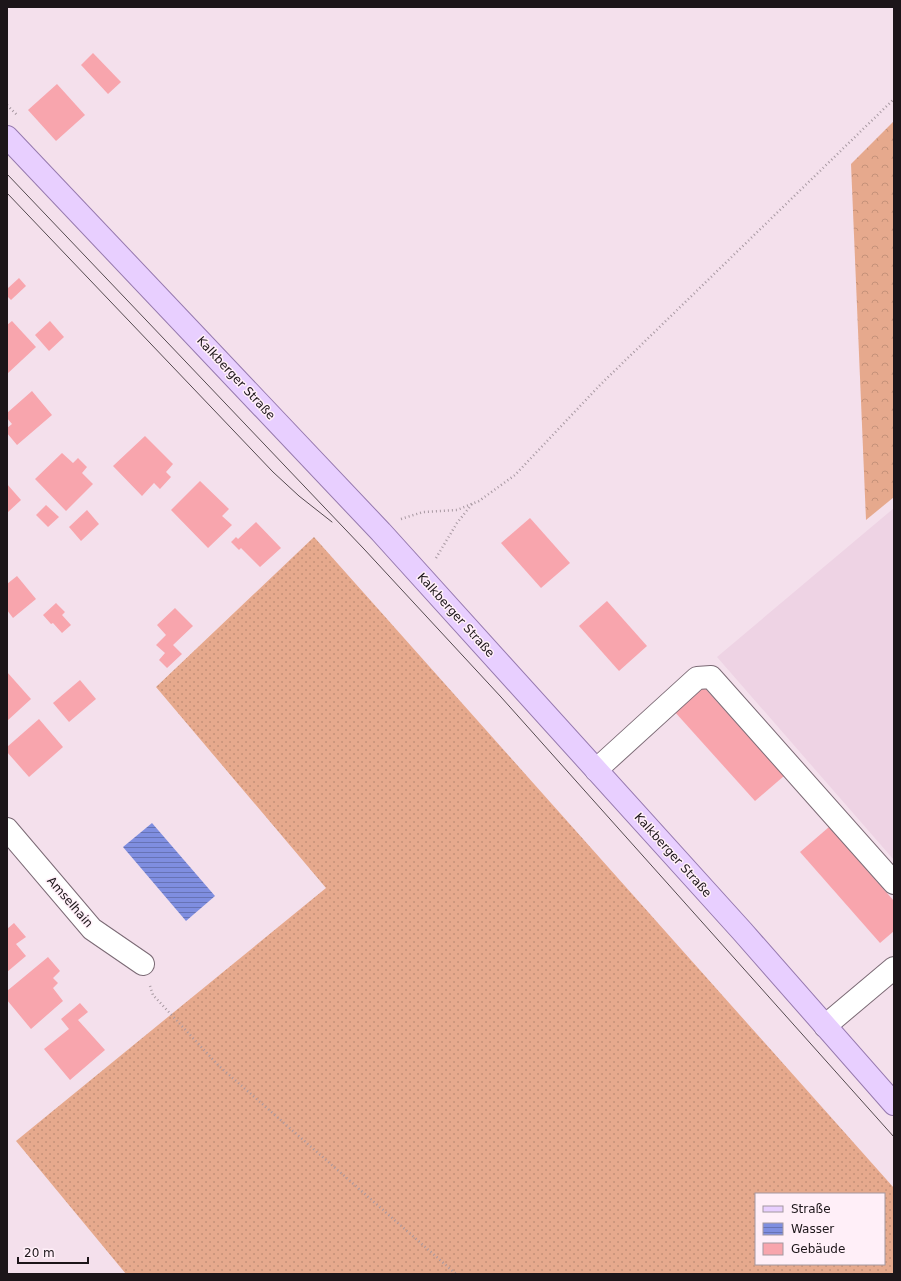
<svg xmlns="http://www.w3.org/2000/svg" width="901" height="1281" font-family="'DejaVu Sans',sans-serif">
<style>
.built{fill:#eed3e4}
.grass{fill:url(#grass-dots);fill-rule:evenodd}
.forest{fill:url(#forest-crowns)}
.water{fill:url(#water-rules)}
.building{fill:#f8a5ad}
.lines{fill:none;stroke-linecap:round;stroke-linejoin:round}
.minor-casing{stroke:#7b6a75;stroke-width:24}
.major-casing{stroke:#9679ae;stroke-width:24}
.path{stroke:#a798a1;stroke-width:2.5;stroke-dasharray:1 3;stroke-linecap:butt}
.minor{stroke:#fff;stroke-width:22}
.major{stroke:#e8cfff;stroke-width:22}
.tram{stroke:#554a50;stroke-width:1}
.labels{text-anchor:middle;stroke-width:3;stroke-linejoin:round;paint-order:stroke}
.street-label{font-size:12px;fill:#1c1519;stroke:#ffeff8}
</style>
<defs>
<pattern id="grass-dots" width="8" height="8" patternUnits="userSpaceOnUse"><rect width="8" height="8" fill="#e6a98d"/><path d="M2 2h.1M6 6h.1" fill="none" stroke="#c59179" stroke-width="1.8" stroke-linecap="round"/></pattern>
<pattern id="forest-crowns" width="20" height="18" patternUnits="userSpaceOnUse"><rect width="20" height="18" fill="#e6a98d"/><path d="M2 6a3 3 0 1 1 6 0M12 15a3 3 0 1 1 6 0" fill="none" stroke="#c59179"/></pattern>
<pattern id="water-rules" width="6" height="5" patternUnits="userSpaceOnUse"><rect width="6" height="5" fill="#7f8ee0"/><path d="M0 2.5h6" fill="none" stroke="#6773b5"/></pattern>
</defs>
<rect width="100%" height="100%" fill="#f4e0ec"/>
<!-- built -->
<path class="built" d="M 894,508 L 894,860 L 717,657 Z"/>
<!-- grass -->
<path class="grass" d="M 314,537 L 894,1188 L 894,1274 L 126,1274 L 16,1141 L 326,888 L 156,687 ZM 756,1194 L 884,1194 L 884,1264 L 756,1264 Z"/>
<!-- forest -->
<path class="forest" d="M 894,121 L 894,497 L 866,520 L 851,164 Z"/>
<!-- water -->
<path class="water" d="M 152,823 L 215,896 L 186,921 L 123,847 Z"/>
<!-- building -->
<g class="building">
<path d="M 93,53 L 121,82 L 108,94 L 81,65 Z"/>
<path d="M 57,84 L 85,115 L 56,141 L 28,110 Z"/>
<path d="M 19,278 L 26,286 L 11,300 L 7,296 L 7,289 Z"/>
<path d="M 12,321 L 36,347 L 7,374 L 7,325 Z"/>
<path d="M 50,321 L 64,337 L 49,351 L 35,335 Z"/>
<path d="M 32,391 L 52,415 L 17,445 L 7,433 L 7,428 L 12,424 L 7,418 L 7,413 Z"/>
<path d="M 145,436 L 173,464 L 166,472 L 171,477 L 160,489 L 154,483 L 142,496 L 113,466 Z"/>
<path d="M 62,453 L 73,463 L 78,458 L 87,467 L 82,473 L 93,484 L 66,511 L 35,479 Z"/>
<path d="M 200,481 L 229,509 L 222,516 L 232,525 L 208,548 L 171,510 Z"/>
<path d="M 7,484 L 21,500 L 7,513 Z"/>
<path d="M 46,505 L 59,517 L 48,527 L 36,515 Z"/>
<path d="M 87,510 L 99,524 L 81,541 L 69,527 Z"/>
<path d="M 530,518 L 570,563 L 541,588 L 501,543 Z"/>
<path d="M 256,522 L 281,548 L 260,567 L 241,548 L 239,550 L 231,542 L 236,537 L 238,539 Z"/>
<path d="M 17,576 L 36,599 L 13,618 L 7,610 L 7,584 Z"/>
<path d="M 607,601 L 647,646 L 619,671 L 579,626 Z"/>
<path d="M 56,603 L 65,612 L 62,615 L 71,625 L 62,633 L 53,623 L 51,624 L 43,615 Z"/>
<path d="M 175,608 L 193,626 L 173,645 L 182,654 L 167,668 L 159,660 L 165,653 L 156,645 L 166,635 L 157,625 Z"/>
<path d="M 7,672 L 31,699 L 7,721 Z"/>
<path d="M 80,680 L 96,699 L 69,722 L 53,703 Z"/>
<path d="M 703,686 L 784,776 L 755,801 L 674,711 Z"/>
<path d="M 39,719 L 63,747 L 29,777 L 7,752 L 7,747 Z"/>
<path d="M 829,827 L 894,901 L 894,931 L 880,943 L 800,852 Z"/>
<path d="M 14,923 L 26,937 L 16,944 L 26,956 L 7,972 L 7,929 Z"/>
<path d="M 48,957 L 60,971 L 53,978 L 58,983 L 53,988 L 63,1001 L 31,1029 L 7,1000 L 7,991 Z"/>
<path d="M 80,1003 L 88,1012 L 78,1020 L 105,1050 L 70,1080 L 44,1049 L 69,1029 L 61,1019 Z"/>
</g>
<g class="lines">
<!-- minor casing -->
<g class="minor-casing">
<g id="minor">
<path d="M 596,770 L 697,678 L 711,677 L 894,883"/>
<path d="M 7,829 L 92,929 L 143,964"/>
<path d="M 825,1026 L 894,968"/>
</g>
</g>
<!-- major casing -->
<g class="major-casing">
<path id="major" d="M 7,137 L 381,532 L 742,931 L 894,1104"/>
</g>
<!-- path -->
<g class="path">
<path d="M 7,105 L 18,116"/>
<path d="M 401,519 L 423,512 L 457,510 L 479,501 L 515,475 L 600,385 L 894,99"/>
<path d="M 436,558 L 457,523 L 472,504"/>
<path d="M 150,986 L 153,995 L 219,1066 L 456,1274"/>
</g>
<!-- minor -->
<use href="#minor" class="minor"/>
<!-- major -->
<use href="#major" class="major"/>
<!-- tram -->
<g class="tram">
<path d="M 7,174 L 364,549 L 501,697 L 894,1137"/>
<path d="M 7,193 L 273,472 L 299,496 L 332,522"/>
</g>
</g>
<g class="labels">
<!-- street labels -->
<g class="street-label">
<text transform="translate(236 378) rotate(47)" y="4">Kalkberger Straße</text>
<text transform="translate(456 615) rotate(48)" y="4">Kalkberger Straße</text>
<text transform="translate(673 855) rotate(48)" y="4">Kalkberger Straße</text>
<text transform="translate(70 902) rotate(49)" y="4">Amselhain</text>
</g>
</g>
<!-- border -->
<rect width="901" height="1281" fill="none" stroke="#1c1519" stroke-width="16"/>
<!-- legend -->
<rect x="755" y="1193" width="130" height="72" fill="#ffeff8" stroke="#a4989f"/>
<rect x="763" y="1206" width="20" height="6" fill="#e8cfff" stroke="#a4989f"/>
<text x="791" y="1213" font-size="12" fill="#1c1519">Straße</text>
<rect x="763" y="1223" width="20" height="12" fill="url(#water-rules)" stroke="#a4989f"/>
<text x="791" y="1233" font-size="12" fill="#1c1519">Wasser</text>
<rect x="763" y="1243" width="20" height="12" fill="#f8a5ad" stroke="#a4989f"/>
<text x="791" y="1253" font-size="12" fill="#1c1519">Gebäude</text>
<!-- scale -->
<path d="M18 1257v6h70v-6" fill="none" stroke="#1c1519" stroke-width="2"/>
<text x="24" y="1257" font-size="12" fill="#1c1519" stroke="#ffeff8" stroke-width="3" paint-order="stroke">20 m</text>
</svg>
